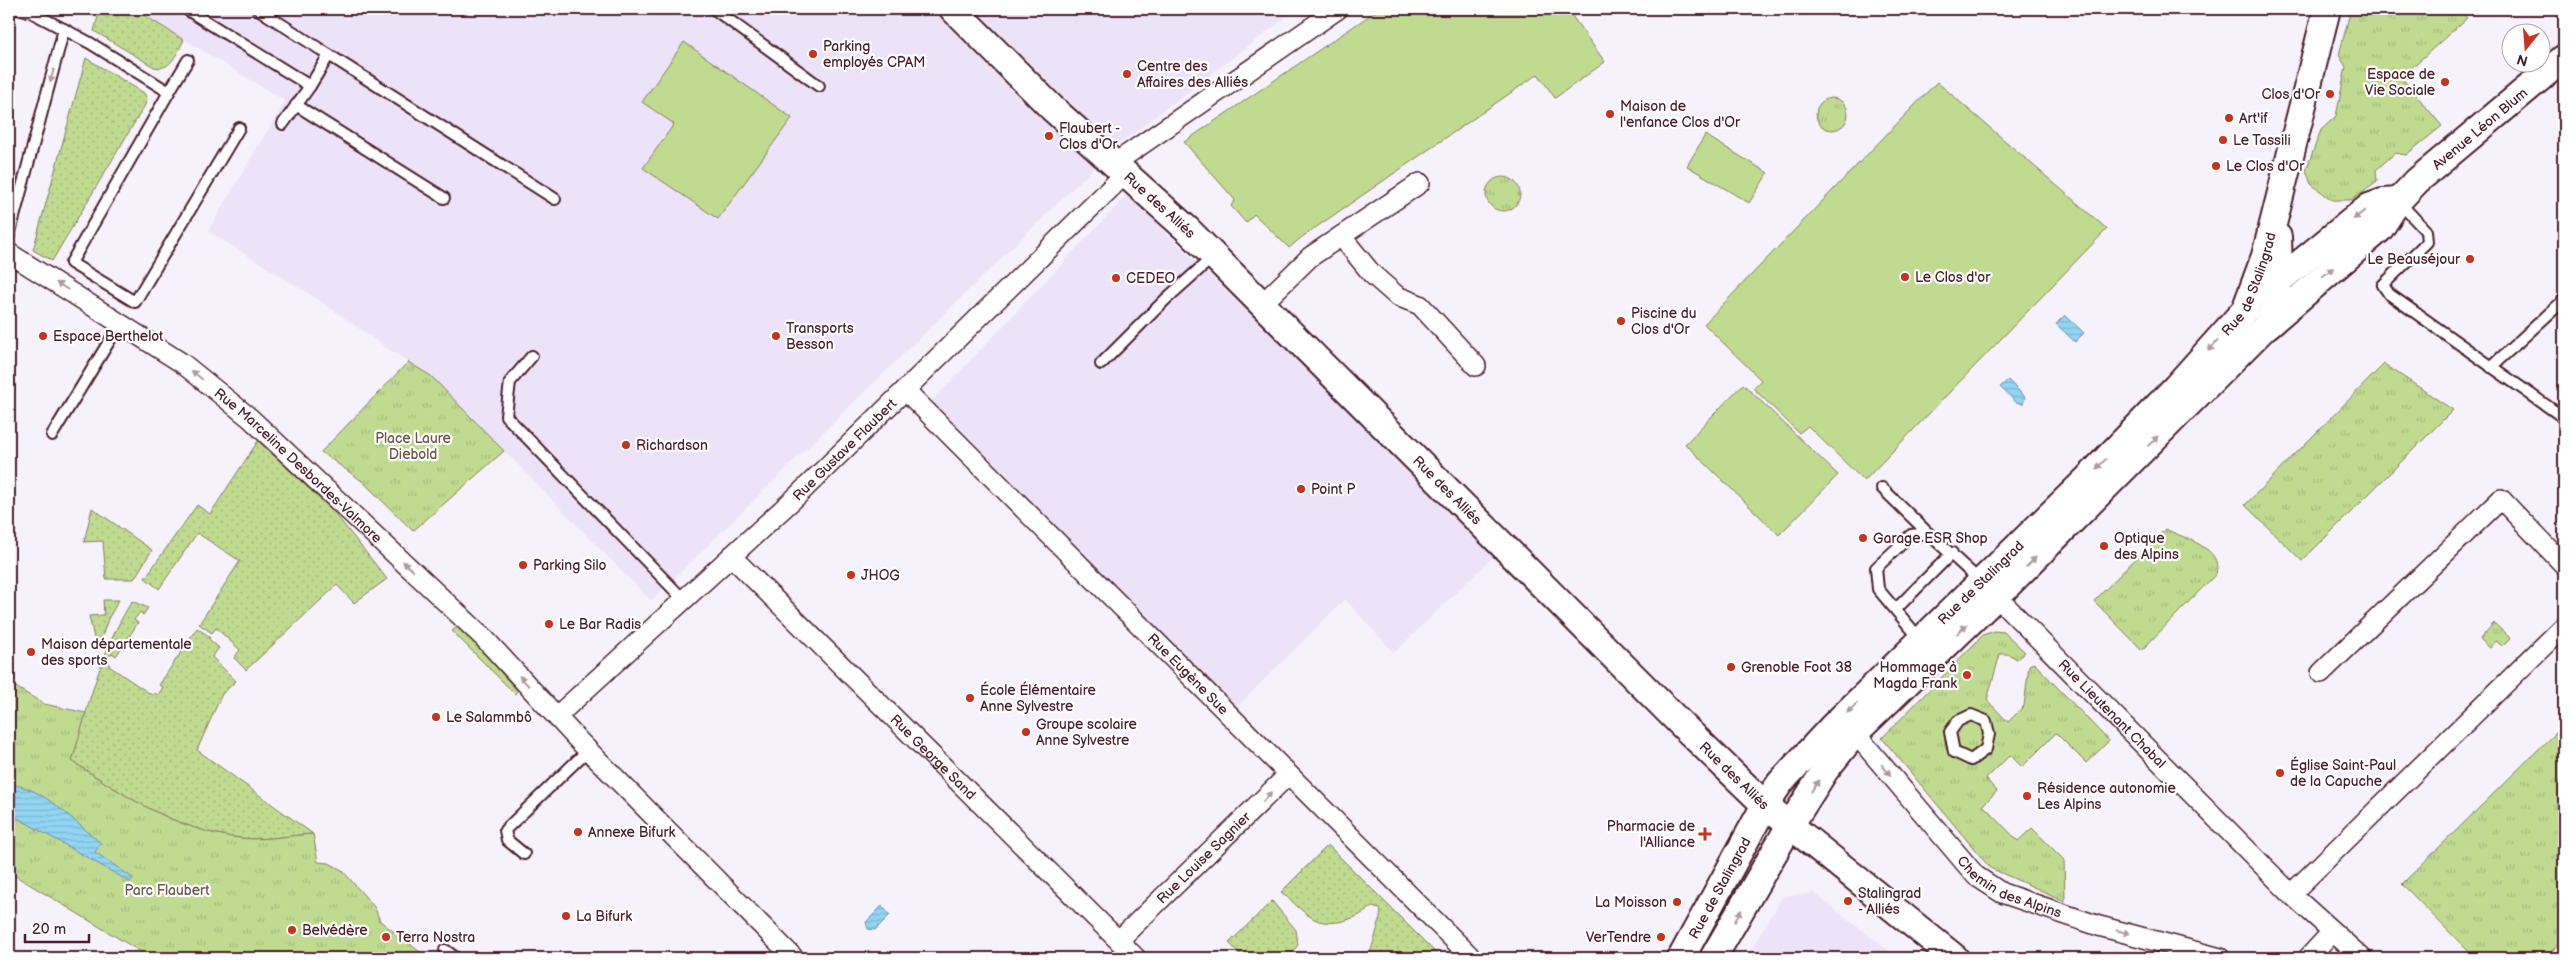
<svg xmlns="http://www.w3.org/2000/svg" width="2573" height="967" font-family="'Balsamiq Sans',sans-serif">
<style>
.built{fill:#ece3f8}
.grass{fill:url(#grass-dots);stroke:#857c5e}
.park{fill:url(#park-tufts);stroke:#857c5e}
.garden{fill:#c0da90;stroke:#857c5e}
.water{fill:url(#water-rules);stroke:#758ca3}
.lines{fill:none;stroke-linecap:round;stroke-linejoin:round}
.lane-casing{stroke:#4a1f2b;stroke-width:14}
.street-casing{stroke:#4a1f2b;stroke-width:22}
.secondary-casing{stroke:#4a1f2b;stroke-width:30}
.lane{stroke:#fff;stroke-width:10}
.street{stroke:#fff;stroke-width:19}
.secondary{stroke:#fff;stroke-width:26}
.oneway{fill:#ae9aa0}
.poi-dot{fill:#c8321e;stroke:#fff;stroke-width:2}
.labels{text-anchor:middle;stroke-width:4.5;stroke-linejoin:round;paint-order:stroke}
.poi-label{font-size:14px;fill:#4a1f2b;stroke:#fff;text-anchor:start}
.street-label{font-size:14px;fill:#4a1f2b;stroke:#fff}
.park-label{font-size:14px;fill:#6d5749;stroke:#fff}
</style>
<defs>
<pattern id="grass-dots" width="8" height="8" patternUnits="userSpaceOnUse" patternTransform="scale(1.25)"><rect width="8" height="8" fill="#c0da90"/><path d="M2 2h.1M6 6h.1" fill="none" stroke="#a6bb7c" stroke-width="1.8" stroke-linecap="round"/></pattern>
<pattern id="park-tufts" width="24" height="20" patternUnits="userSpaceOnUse" patternTransform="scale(1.25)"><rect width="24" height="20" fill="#c0da90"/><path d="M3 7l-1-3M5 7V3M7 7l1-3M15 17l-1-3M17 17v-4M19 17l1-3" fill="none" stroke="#a6bb7c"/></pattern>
<pattern id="water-rules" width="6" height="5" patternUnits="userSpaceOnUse" patternTransform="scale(1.25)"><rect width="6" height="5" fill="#91d5f3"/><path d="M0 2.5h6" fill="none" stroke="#7fb6d0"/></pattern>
</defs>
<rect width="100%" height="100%" fill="#f6f2fc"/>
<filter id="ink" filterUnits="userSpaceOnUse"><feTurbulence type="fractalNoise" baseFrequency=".02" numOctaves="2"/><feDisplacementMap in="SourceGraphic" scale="10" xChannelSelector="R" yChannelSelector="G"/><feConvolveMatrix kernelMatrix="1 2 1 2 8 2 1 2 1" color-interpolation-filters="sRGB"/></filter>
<g filter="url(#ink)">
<!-- built -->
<g class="built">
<path d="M 134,9 L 1297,9 L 1114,148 L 651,601 L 431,376 L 385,347 L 316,298 L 208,231 L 285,101 Z"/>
<path d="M 1127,195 L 1498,552 L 1394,653 L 1345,599 L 1237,707 L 931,402 Z"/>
<path d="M 1814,893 L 1898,958 L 1746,958 L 1783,896 Z"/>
</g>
<!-- grass -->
<g class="grass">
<path d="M 100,9 L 134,9 L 184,40 C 177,52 171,72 154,67 L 94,31 Z"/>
<path d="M 86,58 L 144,93 L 147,99 L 145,105 L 52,261 L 33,250 Z"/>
<path d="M 258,441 L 333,511 L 387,579 L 354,603 L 337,585 L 246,670 L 234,658 L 240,650 L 216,628 L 212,633 L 199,624 L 240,561 L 197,533 L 159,589 L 145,578 L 197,505 L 210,514 Z"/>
<path d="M 92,508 L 152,550 L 134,579 L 106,579 L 103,541 L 84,542 Z"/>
<path d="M 103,600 L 119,600 L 108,619 L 97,651 L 89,616 L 104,615 Z"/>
<path d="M 132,601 L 148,608 L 143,615 L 140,612 L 134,620 L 138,623 L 116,656 L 112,653 L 106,661 L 110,664 L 109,666 L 152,695 L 154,693 L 158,695 L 163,687 L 159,685 L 183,649 L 187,652 L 192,644 L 188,641 L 197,628 L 210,637 L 209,639 L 219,648 L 212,657 L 236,681 L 222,694 L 197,750 L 313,834 C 290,835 263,841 240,838 C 177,831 123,795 72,761 C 88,706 101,650 132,601 Z"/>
<path d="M 458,626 L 476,644 L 517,691 L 515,694 L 452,631 Z"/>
<path d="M 1328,845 L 1441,958 L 1369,958 C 1371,947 1383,917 1380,909 L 1372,907 C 1358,918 1337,926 1319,921 C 1306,917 1292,900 1281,892 Z"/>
<path d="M 1272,901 L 1296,930 L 1298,945 L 1288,958 L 1244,958 L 1229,943 Z"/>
</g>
<!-- park -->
<g class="park">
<path d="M 2351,9 L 2459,9 L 2467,18 L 2401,77 L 2442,126 L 2406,155 L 2395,153 L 2376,170 L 2377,181 L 2351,200 L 2332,200 L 2311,184 L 2306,170 L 2321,130 L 2336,116 L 2346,67 L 2339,55 Z"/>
<circle cx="1832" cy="114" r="16"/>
<circle cx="1503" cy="194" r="17"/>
<path d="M 408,362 L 431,376 L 504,451 L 413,531 L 362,481 L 321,452 Z"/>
<path d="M 2384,364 L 2453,410 L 2302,561 L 2245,505 Z"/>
<path d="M 2165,529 C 2184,538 2224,548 2216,574 L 2142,650 L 2094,601 Z"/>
<path d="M 2494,623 L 2510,638 L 2502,646 L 2496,641 L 2490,648 L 2480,639 Z"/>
<path d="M 1994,631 L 2004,632 L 2025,652 L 2017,659 L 2008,654 L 2000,654 L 1987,700 L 2008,722 L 2024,706 L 2029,665 L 2034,663 L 2109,741 L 2086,763 L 2056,733 L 2022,767 L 2010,755 L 1986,779 L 1997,791 L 1983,805 L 2018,841 L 2032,828 L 2064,860 L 2065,901 L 1990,868 L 1882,738 L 1983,635 Z"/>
<path d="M 9,683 L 44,704 L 86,713 L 72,761 C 123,795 177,831 240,838 C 263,841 290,835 313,834 L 318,862 L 329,863 L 342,870 L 375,908 L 380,921 L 428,958 L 151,958 L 9,872 Z"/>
<path d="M 2559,729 L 2564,732 L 2564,937 L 2546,958 L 2475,958 L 2402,884 Z"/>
</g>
<!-- garden -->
<g class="garden">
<path d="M 1379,9 L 1567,9 L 1605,62 L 1555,98 L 1538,74 L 1302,237 L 1289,248 L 1254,214 L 1246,223 L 1231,206 L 1235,200 L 1184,142 Z"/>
<path d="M 684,42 L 792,118 L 718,219 L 643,168 L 674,124 L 642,102 Z"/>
<path d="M 1937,82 L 2107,229 L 1864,481 L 1808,426 L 1799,433 L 1753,388 L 1761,380 L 1704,324 Z"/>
<path d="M 1705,135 L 1768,173 L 1749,203 L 1687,166 Z"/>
<path d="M 1743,384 L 1838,475 L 1779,535 L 1685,444 Z"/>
</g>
<!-- water -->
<g class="water">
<path d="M 2065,315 L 2084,333 L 2075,342 L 2056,324 Z"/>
<path d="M 2008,380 L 2025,397 L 2023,404 L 2016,402 L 2000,387 Z"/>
<path d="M 9,785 C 39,783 78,825 101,843 L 95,852 L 133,878 L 130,882 L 9,813 Z"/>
<path d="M 882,906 L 890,915 L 875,930 L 868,929 L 866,922 Z"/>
</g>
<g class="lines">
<!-- lane casing -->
<g class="lane-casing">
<g id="lane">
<path d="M 17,9 L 31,12 L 90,43 L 169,92 L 188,60"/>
<path d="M 186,9 L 310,86 L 283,124"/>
<path d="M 258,9 L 329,55 L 310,86"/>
<path d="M 714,9 L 819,86"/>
<path d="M 329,55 L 555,199"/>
<path d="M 169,92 L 71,263 L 135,302 L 239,128"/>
<path d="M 296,105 L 444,198"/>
<path d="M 2399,202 L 2426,231 L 2427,242 L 2383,285 L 2389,294 L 2564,418"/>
<path d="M 9,236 L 64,29"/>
<path d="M 532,356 L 510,382 L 506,416 L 683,599"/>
<path d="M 1101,364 L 1166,299 L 1213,257"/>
<path d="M 2491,367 L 2564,300"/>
<path d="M 52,435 L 121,322"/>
<path d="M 1882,488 L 1928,533"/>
<path d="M 1896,609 L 1952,553"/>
<path d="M 1920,639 L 1878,589 L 1876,568 L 1911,535 L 1928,533 L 1980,581"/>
<path d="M 1971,715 L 1986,721 L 1989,734 L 1986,749 L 1971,760 L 1954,752 L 1950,732 L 1958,721 Z"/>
<path d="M 524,854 L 507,840 L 505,830 L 588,750"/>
<path d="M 445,950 L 456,958"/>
</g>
</g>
<!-- street casing -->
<g class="street-casing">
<g id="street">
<path d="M 1115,163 L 1338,9"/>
<path d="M 1341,236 L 1372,274 L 1397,296 L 1420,305 L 1476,366"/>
<path id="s1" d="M 9,253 L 182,363 L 250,418 L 484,638 L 579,741 L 794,958"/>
<path d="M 1262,304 L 1310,257 L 1420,183"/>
<path id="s2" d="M 905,390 L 1472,958"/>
<path id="s3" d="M 731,556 L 1136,958"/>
<path id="s4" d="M 1997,597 L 2291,894 L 2362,958"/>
<path d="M 2321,673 L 2501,499 L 2564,565"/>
<path id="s5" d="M 557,716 L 797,496 L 1126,173"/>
<path id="s6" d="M 1855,733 L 1976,876 L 2002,893 L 2099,926 L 2220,958"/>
<path d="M 2291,894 L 2564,626"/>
<path id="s7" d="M 1119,940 L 1288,775"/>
<path d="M 2308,958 L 2331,933"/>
</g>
</g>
<!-- secondary casing -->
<g class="secondary-casing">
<g id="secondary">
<path id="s8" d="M 953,9 L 1052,108 L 1188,230 L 1679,722 L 1765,805 L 1955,958"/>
<path d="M 2271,287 L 2369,207 L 2383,202 L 2398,201"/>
<path id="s9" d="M 2268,325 L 2380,229 L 2398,201 L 2417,181 L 2564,58"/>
<path id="s10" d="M 1681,958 L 1765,805 L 1780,783 L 1832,727 L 2087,479 L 2176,387 L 2245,310 L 2265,256 L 2327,9"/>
<path d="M 1713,958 L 1789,827 L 1826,769 L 1855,733 L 1999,594 L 2265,327 C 2281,299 2279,268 2278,237"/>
</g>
</g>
<!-- lane -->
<use href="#lane" class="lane"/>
<!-- street -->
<use href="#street" class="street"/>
<!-- secondary -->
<use href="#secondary" class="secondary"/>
</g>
<!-- one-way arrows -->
<defs><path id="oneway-solid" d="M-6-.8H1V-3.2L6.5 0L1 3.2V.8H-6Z" transform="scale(1.25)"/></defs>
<g class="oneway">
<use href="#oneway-solid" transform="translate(52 76) rotate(105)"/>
<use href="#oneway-solid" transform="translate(2359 215) rotate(141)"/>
<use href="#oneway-solid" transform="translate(2328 272) rotate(-39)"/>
<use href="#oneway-solid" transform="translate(62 286) rotate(-148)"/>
<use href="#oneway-solid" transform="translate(2213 346) rotate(132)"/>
<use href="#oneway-solid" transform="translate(197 375) rotate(-141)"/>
<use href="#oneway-solid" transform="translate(2153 441) rotate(-44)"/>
<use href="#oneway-solid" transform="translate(2101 464) rotate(134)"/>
<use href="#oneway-solid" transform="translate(2031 562) rotate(-45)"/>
<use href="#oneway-solid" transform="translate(408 566) rotate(-137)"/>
<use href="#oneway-solid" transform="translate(1962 629) rotate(-43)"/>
<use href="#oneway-solid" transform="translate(524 681) rotate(-133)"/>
<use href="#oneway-solid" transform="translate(1852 708) rotate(136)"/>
<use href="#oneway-solid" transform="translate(1886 770) rotate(50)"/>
<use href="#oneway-solid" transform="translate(1815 786) rotate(-57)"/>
<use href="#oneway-solid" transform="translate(1267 797) rotate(-47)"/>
<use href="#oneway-solid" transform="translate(1738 916) rotate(-60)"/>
<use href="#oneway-solid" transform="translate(2123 932) rotate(15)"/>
</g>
</g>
<!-- markers -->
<g class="poi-dot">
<circle cx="813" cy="54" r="5"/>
<circle cx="1127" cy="74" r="5"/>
<circle cx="2445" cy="82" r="5"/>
<circle cx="2330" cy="94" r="5"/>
<circle cx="1610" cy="114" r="5"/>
<circle cx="2229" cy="118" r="5"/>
<circle cx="1049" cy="136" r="5"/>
<circle cx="2223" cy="140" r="5"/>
<circle cx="2216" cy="166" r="5"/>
<circle cx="2470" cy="259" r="5"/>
<circle cx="1905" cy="277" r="5"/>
<circle cx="1116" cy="278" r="5"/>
<circle cx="1621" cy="321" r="5"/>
<circle cx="43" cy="336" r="5"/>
<circle cx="776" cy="336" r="5"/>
<circle cx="626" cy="445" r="5"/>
<circle cx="1301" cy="489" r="5"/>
<circle cx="1863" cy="538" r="5"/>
<circle cx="2104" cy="546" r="5"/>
<circle cx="523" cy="565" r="5"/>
<circle cx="851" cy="575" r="5"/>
<circle cx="549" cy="624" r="5"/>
<circle cx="31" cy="652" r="5"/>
<circle cx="1731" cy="667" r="5"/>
<circle cx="1967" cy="675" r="5"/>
<circle cx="970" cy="698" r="5"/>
<circle cx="436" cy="717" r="5"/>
<circle cx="1026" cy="732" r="5"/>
<circle cx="2280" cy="773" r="5"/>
<circle cx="2027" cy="796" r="5"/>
<circle cx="578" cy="832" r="5"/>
<path d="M1702.5 826.5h5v5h5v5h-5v5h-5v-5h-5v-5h5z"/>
<circle cx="1848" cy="901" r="5"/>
<circle cx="1677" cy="902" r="5"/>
<circle cx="566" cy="916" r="5"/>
<circle cx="292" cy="930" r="5"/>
<circle cx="386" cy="937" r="5"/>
<circle cx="1661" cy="937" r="5"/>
</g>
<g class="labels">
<!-- poi labels -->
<g class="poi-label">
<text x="823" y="51">Parking<tspan x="823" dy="16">employés CPAM</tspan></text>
<text x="1137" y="71">Centre des<tspan x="1137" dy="16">Affaires des Alliés</tspan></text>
<text x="2435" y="79" text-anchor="end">Espace de<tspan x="2435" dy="16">Vie Sociale</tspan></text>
<text x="2320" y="99" text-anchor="end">Clos d'Or</text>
<text x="1620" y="111">Maison de<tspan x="1620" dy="16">l'enfance Clos d'Or</tspan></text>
<text x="2239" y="123">Art'if</text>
<text x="1059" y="133">Flaubert -<tspan x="1059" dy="16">Clos d'Or</tspan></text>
<text x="2233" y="145">Le Tassili</text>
<text x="2226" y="171">Le Clos d'Or</text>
<text x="2460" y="264" text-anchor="end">Le Beauséjour</text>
<text x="1915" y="282">Le Clos d'or</text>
<text x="1126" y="283">CEDEO</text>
<text x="1631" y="318">Piscine du<tspan x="1631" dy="16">Clos d'Or</tspan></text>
<text x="786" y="333">Transports<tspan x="786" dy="16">Besson</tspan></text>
<text x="53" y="341">Espace Berthelot</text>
<text x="636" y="450">Richardson</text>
<text x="1311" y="494">Point P</text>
<text x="1873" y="543">Garage ESR Shop</text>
<text x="2114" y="543">Optique<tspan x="2114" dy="16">des Alpins</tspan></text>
<text x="533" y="570">Parking Silo</text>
<text x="861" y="580">JHOG</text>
<text x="559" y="629">Le Bar Radis</text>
<text x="41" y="649">Maison départementale<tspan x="41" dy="16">des sports</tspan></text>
<text x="1741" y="672">Grenoble Foot 38</text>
<text x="1957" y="672" text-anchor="end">Hommage à<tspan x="1957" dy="16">Magda Frank</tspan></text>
<text x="980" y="695">École Élémentaire<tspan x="980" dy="16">Anne Sylvestre</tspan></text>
<text x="446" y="722">Le Salammbô</text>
<text x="1036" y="729">Groupe scolaire<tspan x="1036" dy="16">Anne Sylvestre</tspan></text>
<text x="2290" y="770">Église Saint-Paul<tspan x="2290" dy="16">de la Capuche</tspan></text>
<text x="2037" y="793">Résidence autonomie<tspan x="2037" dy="16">Les Alpins</tspan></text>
<text x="1695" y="831" text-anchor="end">Pharmacie de<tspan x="1695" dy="16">l'Alliance</tspan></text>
<text x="588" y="837">Annexe Bifurk</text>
<text x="1858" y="898">Stalingrad<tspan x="1858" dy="16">- Alliés</tspan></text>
<text x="1667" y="907" text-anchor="end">La Moisson</text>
<text x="576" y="921">La Bifurk</text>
<text x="302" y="935">Belvédère</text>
<text x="396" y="942">Terra Nostra</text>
<text x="1651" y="942" text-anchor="end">VerTendre</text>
</g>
<!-- street labels -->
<g class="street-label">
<text dy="5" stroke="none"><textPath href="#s9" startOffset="290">Avenue Léon Blum</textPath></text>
<text dy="5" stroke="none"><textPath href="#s8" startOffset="285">Rue des Alliés</textPath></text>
<text dy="5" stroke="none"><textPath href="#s10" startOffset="890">Rue de Stalingrad</textPath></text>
<text dy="5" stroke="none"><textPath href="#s5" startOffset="392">Rue Gustave Flaubert</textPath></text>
<text dy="5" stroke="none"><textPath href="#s1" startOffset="360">Rue Marceline Desbordes-Valmore</textPath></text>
<text dy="5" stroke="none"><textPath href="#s8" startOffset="690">Rue des Alliés</textPath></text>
<text dy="5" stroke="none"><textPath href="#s10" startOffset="485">Rue de Stalingrad</textPath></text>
<text dy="5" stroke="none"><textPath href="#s2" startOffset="401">Rue Eugène Sue</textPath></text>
<text dy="5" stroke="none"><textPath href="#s4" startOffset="164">Rue Lieutenant Chabal</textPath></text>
<text dy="5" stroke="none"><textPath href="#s3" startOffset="285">Rue George Sand</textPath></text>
<text dy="5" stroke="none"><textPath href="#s8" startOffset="1095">Rue des Alliés</textPath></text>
<text dy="5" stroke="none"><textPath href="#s7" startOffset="118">Rue Louise Sagnier</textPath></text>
<text dy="5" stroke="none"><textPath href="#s6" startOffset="222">Chemin des Alpins</textPath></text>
<text dy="5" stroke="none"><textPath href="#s10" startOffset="80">Rue de Stalingrad</textPath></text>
</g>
<!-- park labels -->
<g class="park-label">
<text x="413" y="443">Place Laure<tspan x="413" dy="16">Diebold</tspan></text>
<text x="167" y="895">Parc Flaubert</text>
</g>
</g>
<!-- margin -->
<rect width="2573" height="967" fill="none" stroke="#fff" stroke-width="30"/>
<rect x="15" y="15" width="2543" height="937" fill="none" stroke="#4a1f2b" stroke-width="2" filter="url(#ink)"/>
<!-- north arrow -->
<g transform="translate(2526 48) rotate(197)"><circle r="24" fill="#ffffff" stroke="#b7a5aa"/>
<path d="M0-4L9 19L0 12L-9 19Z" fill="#c8321e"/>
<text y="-8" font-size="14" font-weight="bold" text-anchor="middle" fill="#4a1f2b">N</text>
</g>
<!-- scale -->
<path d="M25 934v8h64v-8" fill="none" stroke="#4a1f2b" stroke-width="2.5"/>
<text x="32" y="934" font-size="15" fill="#4a1f2b" stroke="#ffffff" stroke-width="4" paint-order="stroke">20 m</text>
</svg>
